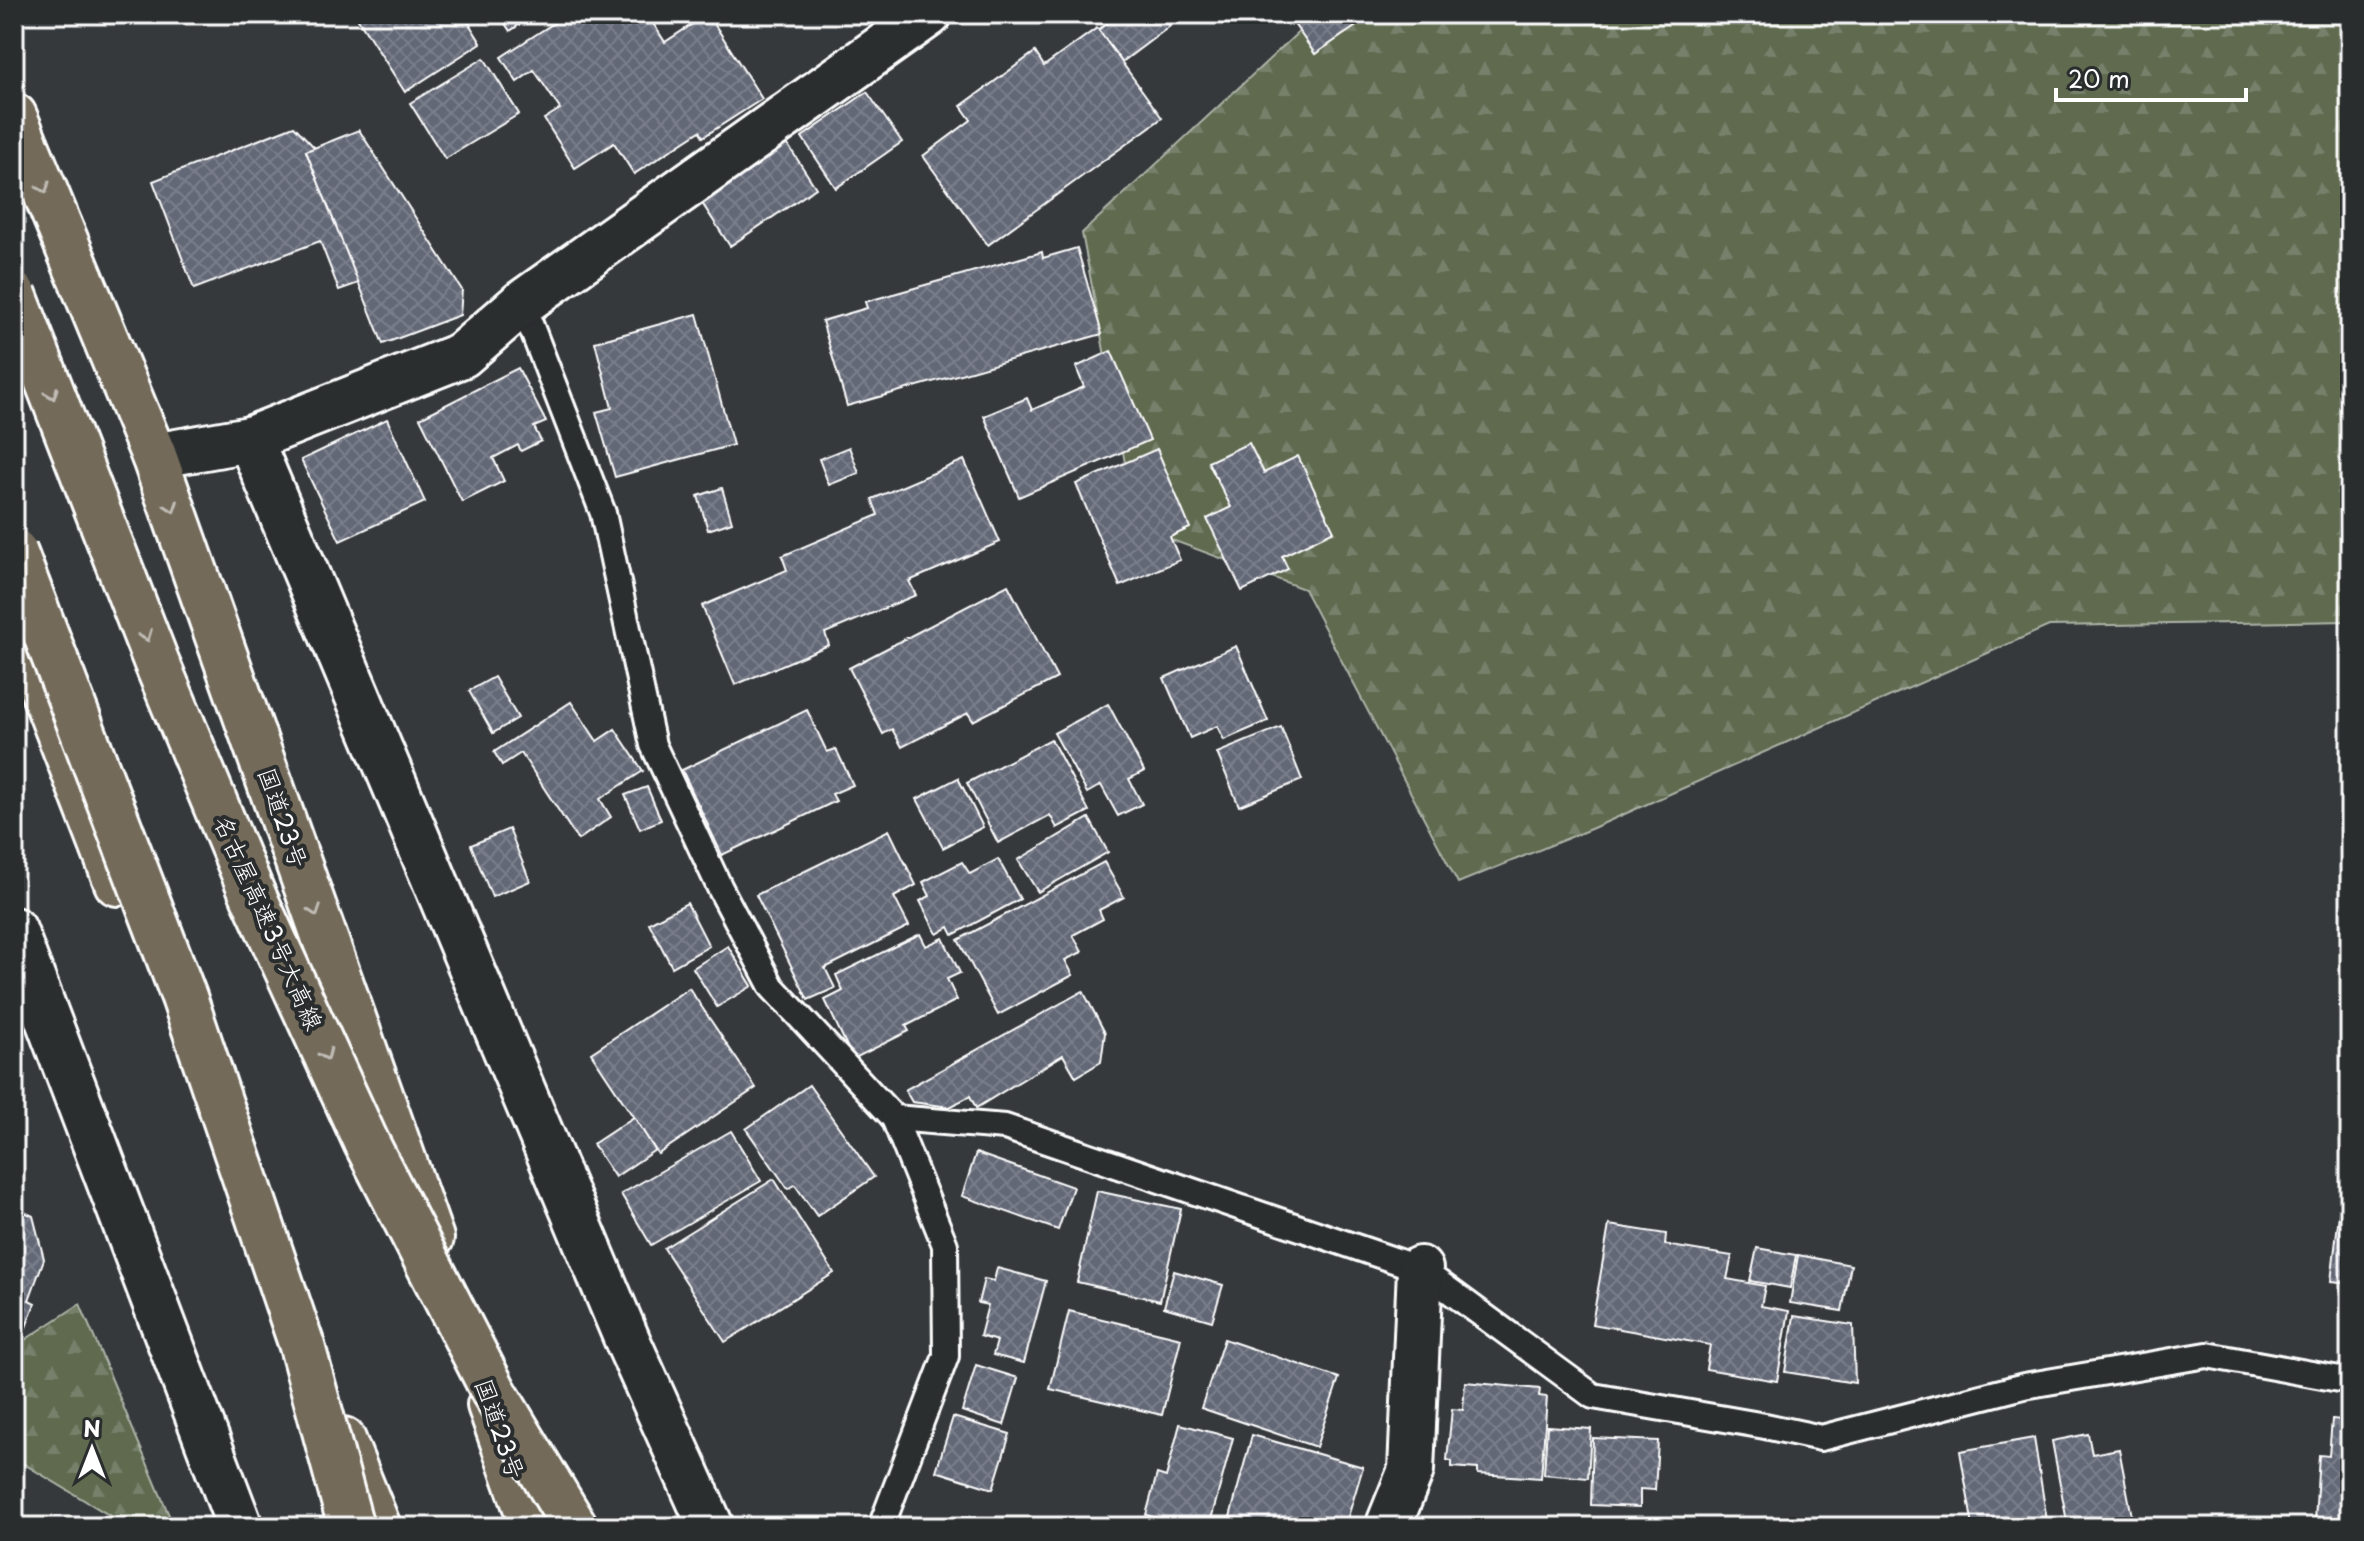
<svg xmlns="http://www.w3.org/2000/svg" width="2364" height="1541" font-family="'Playpen Sans','Klee One',sans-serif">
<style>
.forest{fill:url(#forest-firs);stroke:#aeb4a8;stroke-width:2}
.building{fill:url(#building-cross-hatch);stroke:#fff;stroke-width:2}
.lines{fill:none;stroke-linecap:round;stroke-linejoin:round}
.lane-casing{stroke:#fff;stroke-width:30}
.street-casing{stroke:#fff;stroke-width:50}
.highway-casing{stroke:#fff;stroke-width:50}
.lane{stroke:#2a2d2e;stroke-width:24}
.street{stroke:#2a2d2e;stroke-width:44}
.highway{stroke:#736b5a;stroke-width:44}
.highway-bridge-casing{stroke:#fff;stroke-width:50;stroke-linecap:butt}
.highway-bridge{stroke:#736b5a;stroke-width:44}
.oneway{stroke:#c0bcb5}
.labels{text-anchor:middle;stroke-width:8;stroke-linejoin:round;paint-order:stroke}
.street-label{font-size:24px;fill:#fff;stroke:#2a2d2e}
</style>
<defs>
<pattern id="forest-firs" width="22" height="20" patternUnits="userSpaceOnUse" patternTransform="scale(2)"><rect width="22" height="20" fill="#5e6a50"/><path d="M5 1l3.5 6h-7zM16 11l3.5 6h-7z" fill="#76806a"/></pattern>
<pattern id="building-cross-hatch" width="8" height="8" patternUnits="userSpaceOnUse" patternTransform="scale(2)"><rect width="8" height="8" fill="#636776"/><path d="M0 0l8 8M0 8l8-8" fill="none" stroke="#7a7e8b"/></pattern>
</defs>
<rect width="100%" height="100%" fill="#35393c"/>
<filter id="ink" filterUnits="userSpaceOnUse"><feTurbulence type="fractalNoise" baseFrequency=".0125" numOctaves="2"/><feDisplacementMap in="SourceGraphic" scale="16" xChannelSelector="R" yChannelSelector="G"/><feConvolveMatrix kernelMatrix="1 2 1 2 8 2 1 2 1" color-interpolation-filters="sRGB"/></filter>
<g filter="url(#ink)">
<!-- forest -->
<g class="forest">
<path d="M 1318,14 L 2350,14 L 2350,621 L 2049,626 L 1593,828 L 1458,883 L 1304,589 L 1137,527 L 1082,233 Z"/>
<path d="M 80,1304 L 174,1527 L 114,1527 L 112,1517 L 14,1458 L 14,1347 Z"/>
</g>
<!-- building -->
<g class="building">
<path d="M 355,14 L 463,14 L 481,43 L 405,92 Z"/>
<path d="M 499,14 L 548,14 L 535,23 L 532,16 L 510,31 Z"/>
<path d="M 568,14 L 647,14 L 665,42 L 708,14 L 762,99 L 703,137 L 700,131 L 634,174 L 614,143 L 575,168 L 544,119 L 560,109 L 534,70 L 517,82 L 501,57 Z"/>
<path d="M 1120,14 L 1161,14 L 1170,26 L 1122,62 L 1098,30 Z"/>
<path d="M 1287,14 L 1374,14 L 1315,54 Z"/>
<path d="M 1097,28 L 1162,118 L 988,245 L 923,156 L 971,120 L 961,106 L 1035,52 L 1044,66 Z"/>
<path d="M 484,58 L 519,114 L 445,159 L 410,103 Z"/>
<path d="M 867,92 L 902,142 L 836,188 L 802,137 Z"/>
<path d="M 294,126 L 315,148 L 306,151 L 359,283 L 339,290 L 320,241 L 194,289 L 153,181 Z"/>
<path d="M 359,130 L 462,290 L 460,315 L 383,344 L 306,151 Z"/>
<path d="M 786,142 L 816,188 L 730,246 L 700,200 Z"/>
<path d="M 1077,248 L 1102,334 L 847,406 L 822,321 L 867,308 L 865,302 L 1042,252 L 1043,258 Z"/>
<path d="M 697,314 L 733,445 L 615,477 L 596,412 L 612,408 L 595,342 Z"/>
<path d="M 1111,351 L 1150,440 L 1019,497 L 984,416 L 1027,398 L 1032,410 L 1084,387 L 1076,367 Z"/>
<path d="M 518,368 L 546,422 L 534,427 L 541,441 L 521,451 L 518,445 L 493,458 L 504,481 L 462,502 L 420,418 Z"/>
<path d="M 387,419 L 425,502 L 340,541 L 301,460 Z"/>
<path d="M 1249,443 L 1264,473 L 1298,456 L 1334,531 L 1282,556 L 1288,569 L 1242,591 L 1207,519 L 1231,507 L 1208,462 Z"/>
<path d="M 849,447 L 859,473 L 829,485 L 819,459 Z"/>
<path d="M 1157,449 L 1190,528 L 1170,537 L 1180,560 L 1120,586 L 1076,484 Z"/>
<path d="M 964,460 L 1000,542 L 909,581 L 916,595 L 825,633 L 829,645 L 735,685 L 702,606 L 787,570 L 782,556 L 878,515 L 872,499 Z"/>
<path d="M 722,488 L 732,522 L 708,530 L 698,496 Z"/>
<path d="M 1008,585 L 1057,678 L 973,721 L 968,713 L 902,747 L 892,729 L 883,734 L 849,668 Z"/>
<path d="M 1236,646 L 1268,721 L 1224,740 L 1217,726 L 1190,738 L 1164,678 Z"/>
<path d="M 494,677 L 518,718 L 493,733 L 469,691 Z"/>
<path d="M 571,702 L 597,741 L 615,729 L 643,771 L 600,799 L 611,817 L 578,840 L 521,753 L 502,765 L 494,752 Z"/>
<path d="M 1108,704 L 1144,771 L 1129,779 L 1142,804 L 1118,816 L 1101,785 L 1087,793 L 1054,733 Z"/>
<path d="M 807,710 L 827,752 L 836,749 L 853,785 L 832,794 L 836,801 L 722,855 L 682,770 Z"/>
<path d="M 1281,727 L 1302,780 L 1239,806 L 1217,753 Z"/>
<path d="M 1051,739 L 1089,811 L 1057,828 L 1050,815 L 998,843 L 967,783 Z"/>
<path d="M 958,778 L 983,827 L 943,848 L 917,799 Z"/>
<path d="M 647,787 L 661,820 L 640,829 L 625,795 Z"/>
<path d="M 1089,818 L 1108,852 L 1038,892 L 1018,860 Z"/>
<path d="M 509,829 L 530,881 L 492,897 L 471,845 Z"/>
<path d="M 889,830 L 916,885 L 894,897 L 909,926 L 825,968 L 835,988 L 808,1000 L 756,895 Z"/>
<path d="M 998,859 L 1020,899 L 953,935 L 949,927 L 937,934 L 920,901 L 930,896 L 923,882 L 962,862 L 970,874 Z"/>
<path d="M 1104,862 L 1124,897 L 1099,910 L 1103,919 L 1073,935 L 1082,952 L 1065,960 L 1073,975 L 998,1015 L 958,940 Z"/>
<path d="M 687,903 L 709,946 L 672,967 L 649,923 Z"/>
<path d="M 920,934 L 926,946 L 943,938 L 960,973 L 947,979 L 957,1000 L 906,1026 L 909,1031 L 853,1059 L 825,1000 L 843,991 L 836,975 Z"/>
<path d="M 728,946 L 752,986 L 717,1007 L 693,968 Z"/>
<path d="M 689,988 L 756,1088 L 658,1154 L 591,1053 Z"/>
<path d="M 1083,991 L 1105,1033 L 1101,1062 L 1076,1077 L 1063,1055 L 976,1108 L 970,1096 L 950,1107 L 912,1102 L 905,1090 Z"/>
<path d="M 809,1085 L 874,1177 L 817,1216 L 795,1185 L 788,1189 L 746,1129 Z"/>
<path d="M 634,1117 L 655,1150 L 615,1177 L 593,1144 Z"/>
<path d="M 731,1131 L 761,1181 L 651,1245 L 621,1194 Z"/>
<path d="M 976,1153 L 1073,1187 L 1058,1230 L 962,1196 Z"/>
<path d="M 2345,1165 L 2350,1166 L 2350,1283 L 2331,1281 Z"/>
<path d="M 774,1179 L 834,1273 L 725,1342 L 664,1248 Z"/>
<path d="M 1097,1191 L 1181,1209 L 1160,1301 L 1077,1282 Z"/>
<path d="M 14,1207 L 33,1216 L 44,1259 L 29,1300 L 35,1303 L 19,1346 L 14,1344 Z"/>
<path d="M 1609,1225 L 1666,1234 L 1665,1245 L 1732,1256 L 1727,1279 L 1765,1286 L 1761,1306 L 1789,1311 L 1777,1381 L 1706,1369 L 1710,1345 L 1592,1324 Z"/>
<path d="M 1757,1248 L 1796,1255 L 1790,1288 L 1750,1281 Z"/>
<path d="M 1798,1255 L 1851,1265 L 1842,1311 L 1790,1303 Z"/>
<path d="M 997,1268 L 1046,1281 L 1024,1363 L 993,1355 L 997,1341 L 980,1336 L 988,1305 L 978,1303 L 984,1279 L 994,1281 Z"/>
<path d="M 1174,1271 L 1223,1285 L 1212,1321 L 1164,1307 Z"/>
<path d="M 1069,1311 L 1181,1338 L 1162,1415 L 1050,1389 Z"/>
<path d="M 1794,1316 L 1853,1325 L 1855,1383 L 1785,1372 Z"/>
<path d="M 1224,1339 L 1339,1378 L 1316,1447 L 1201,1408 Z"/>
<path d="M 976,1365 L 1018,1378 L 1004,1425 L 962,1411 Z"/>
<path d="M 1465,1382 L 1540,1389 L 1539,1396 L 1547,1397 L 1541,1478 L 1478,1474 L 1478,1469 L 1452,1467 L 1452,1461 L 1447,1460 L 1452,1409 L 1463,1410 Z"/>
<path d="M 953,1417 L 1010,1434 L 993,1489 L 936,1471 Z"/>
<path d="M 2332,1419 L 2350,1421 L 2350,1527 L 2333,1527 L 2333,1523 L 2315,1521 L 2319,1455 L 2329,1456 Z"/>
<path d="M 1180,1424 L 1233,1438 L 1209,1527 L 1194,1527 L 1146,1515 L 1157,1474 L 1166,1477 Z"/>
<path d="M 1547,1426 L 1591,1429 L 1588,1478 L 1544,1474 Z"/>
<path d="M 2088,1434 L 2092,1454 L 2119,1449 L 2134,1527 L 2068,1527 L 2052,1441 Z"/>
<path d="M 1252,1435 L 1363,1467 L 1345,1527 L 1265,1527 L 1230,1517 Z"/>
<path d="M 1593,1438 L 1658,1441 L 1655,1490 L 1640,1489 L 1640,1507 L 1591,1505 Z"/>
<path d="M 2034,1438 L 2048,1527 L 1973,1527 L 1960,1451 Z"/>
</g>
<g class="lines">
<!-- lane casing -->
<g class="lane-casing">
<g id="lane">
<path d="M 522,303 L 603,513 L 653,745 L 720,888 L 772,987 L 894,1118 L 1005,1127 L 1420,1269 L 1593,1396 L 1765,1426 L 1821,1438 L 2024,1386 L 2207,1355 L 2350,1381"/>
<path d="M 881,1527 L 946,1356 L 945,1245 L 894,1118"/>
</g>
</g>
<!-- street casing -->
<g class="street-casing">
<g id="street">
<path d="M 250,439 L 628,1342 L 711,1527"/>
<path d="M 154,456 L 250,439 L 462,355 L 522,303 L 929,14"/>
<path d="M 14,930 L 240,1527"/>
<path d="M 1388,1527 L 1411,1470 L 1420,1269"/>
</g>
</g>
<!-- highway casing -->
<g class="highway-casing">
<g id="highway">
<path d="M 14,116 L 154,456 L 431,1238"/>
<path d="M 14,616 L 117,883"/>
<path d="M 490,1405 L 533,1527"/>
<path d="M 343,1440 L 378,1527"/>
</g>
</g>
<!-- lane -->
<use href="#lane" class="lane"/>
<!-- street -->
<use href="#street" class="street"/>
<!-- highway -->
<use href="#highway" class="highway"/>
<!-- highway-bridge casing -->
<g class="highway-bridge-casing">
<g id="highway-bridge">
<path d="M 14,295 L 156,661 L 253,895 L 366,1142 L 494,1392 L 575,1527"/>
<path d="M 14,551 L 184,997 L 302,1346 L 351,1527"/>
</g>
</g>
<!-- highway-bridge -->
<use href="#highway-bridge" class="highway-bridge"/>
</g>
<!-- one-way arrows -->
<defs><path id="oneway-chevron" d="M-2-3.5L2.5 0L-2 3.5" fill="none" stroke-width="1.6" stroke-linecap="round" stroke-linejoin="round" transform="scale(2)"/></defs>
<g class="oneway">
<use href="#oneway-chevron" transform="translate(44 188) rotate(68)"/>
<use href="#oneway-chevron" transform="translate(52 394) rotate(69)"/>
<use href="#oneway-chevron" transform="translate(172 507) rotate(71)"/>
<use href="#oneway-chevron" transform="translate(146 636) rotate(69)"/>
<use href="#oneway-chevron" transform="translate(315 911) rotate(71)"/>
<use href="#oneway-chevron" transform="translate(326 1055) rotate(66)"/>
</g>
</g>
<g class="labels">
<!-- street labels -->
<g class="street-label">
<text transform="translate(282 818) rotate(71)" y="8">国道23号</text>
<text transform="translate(268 923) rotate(66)" y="8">名古屋高速3号大高線</text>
<text transform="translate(499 1429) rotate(71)" y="8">国道23号</text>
</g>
</g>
<!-- margin -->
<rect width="2364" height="1541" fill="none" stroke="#2a2d2e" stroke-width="48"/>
<rect x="24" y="24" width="2316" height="1493" fill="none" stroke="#fff" stroke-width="3" filter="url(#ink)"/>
<!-- north arrow -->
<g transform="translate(92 1449)" stroke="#2a2d2e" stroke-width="6" paint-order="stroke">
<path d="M0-6L14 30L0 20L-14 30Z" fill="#ffffff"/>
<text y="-12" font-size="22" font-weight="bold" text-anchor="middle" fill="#ffffff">N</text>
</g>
<!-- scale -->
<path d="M2056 88v12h190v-12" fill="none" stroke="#ffffff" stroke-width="4"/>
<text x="2068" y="88" font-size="24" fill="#ffffff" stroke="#2a2d2e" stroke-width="6" paint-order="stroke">20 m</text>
</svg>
